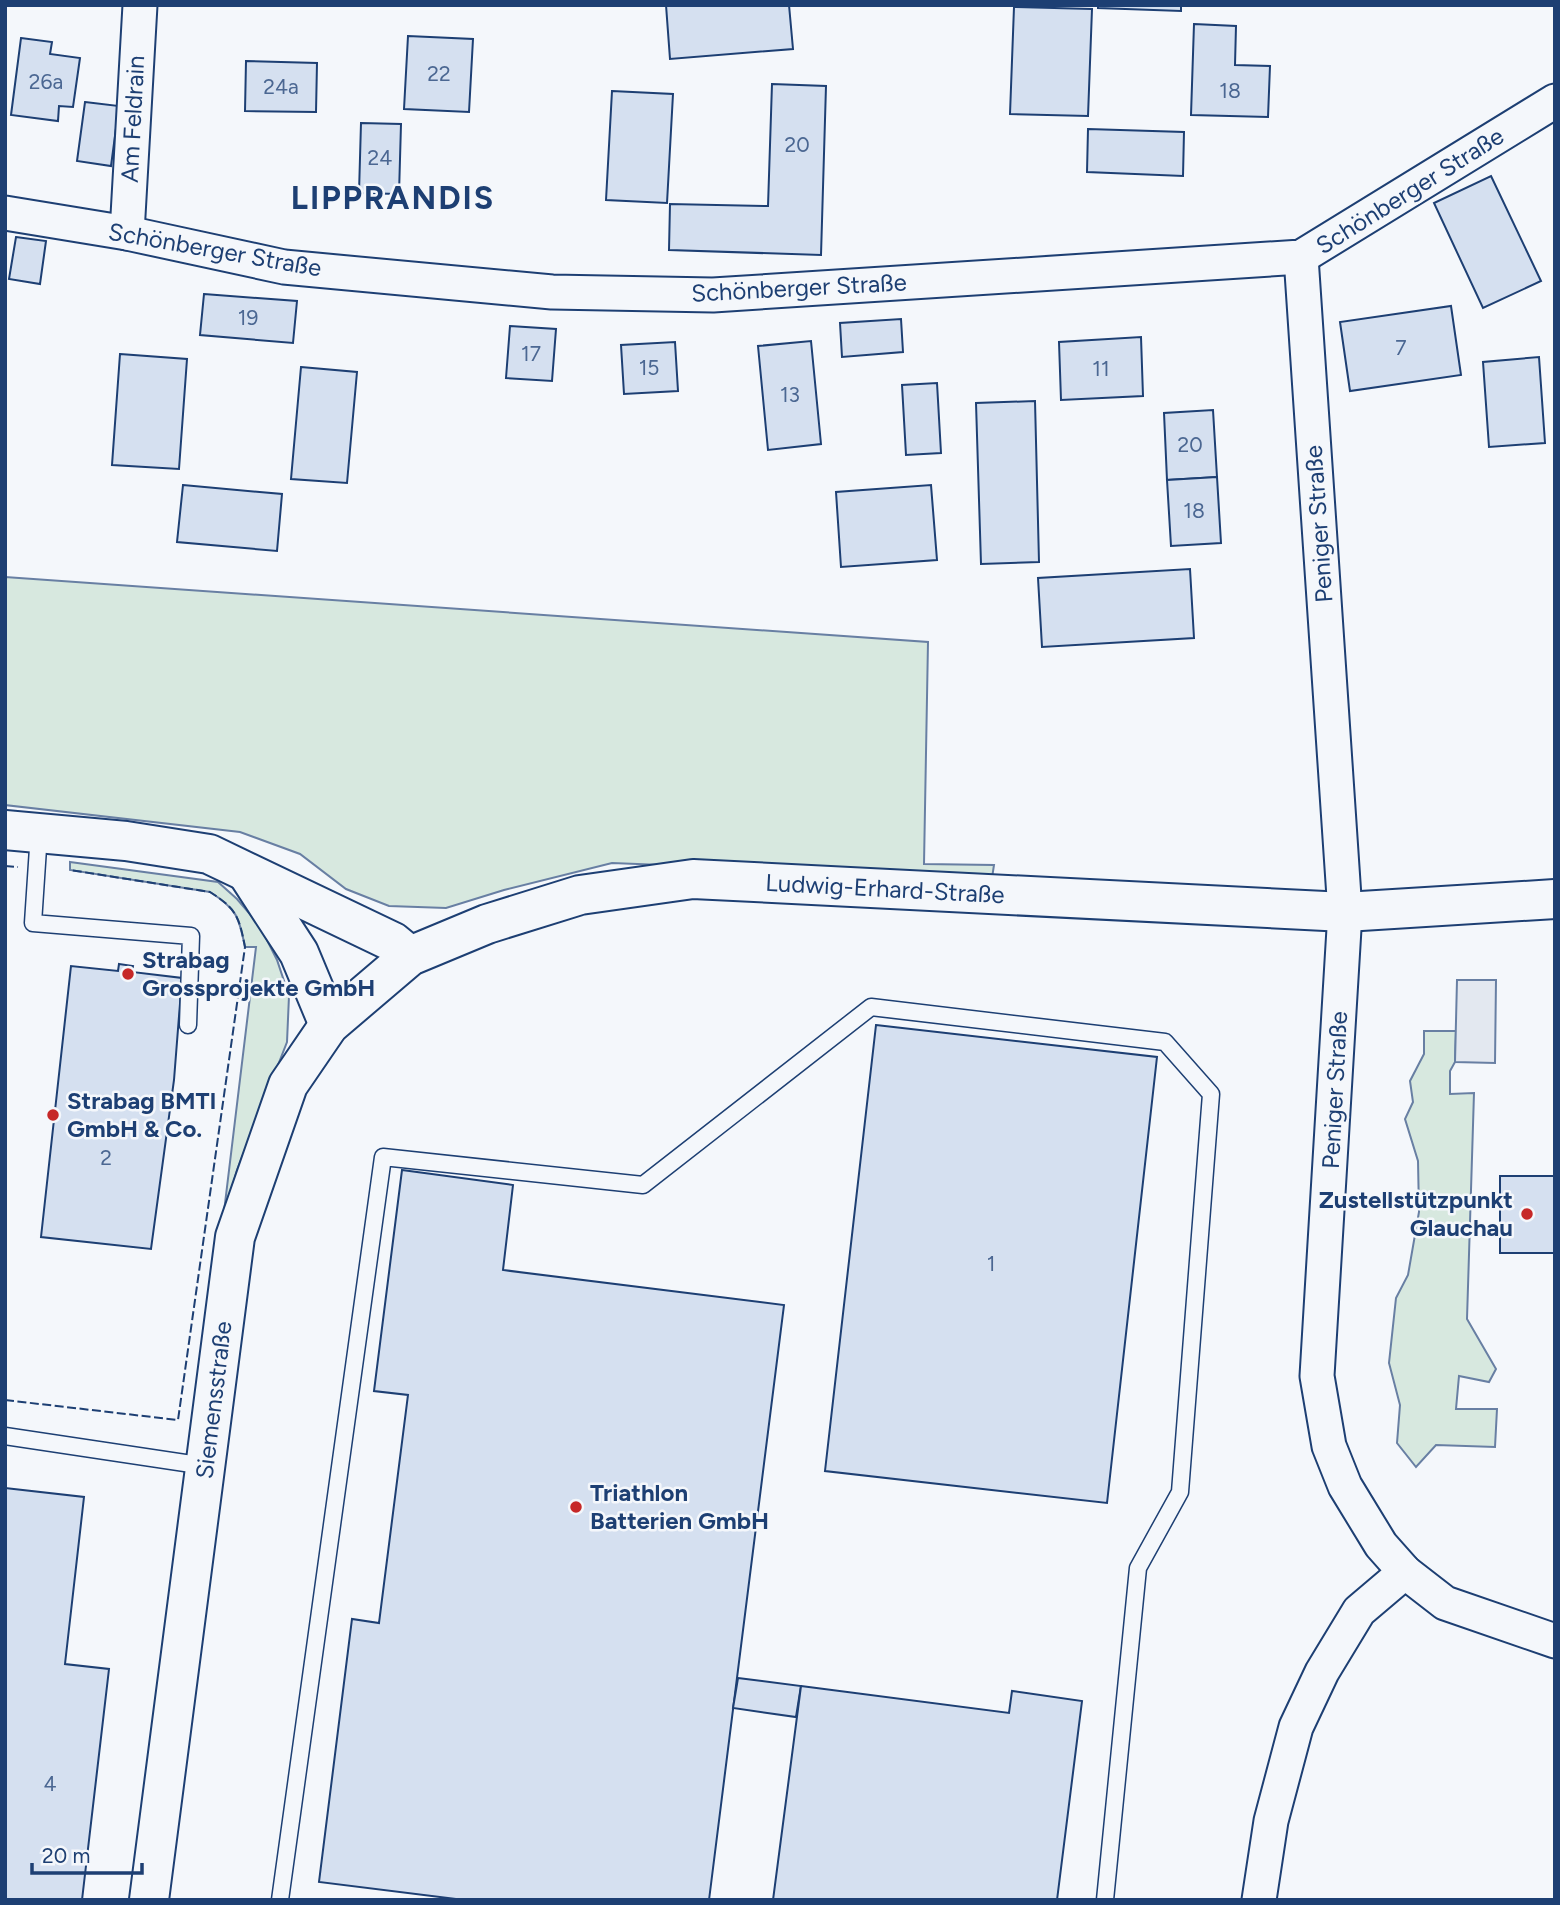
<svg xmlns="http://www.w3.org/2000/svg" width="1560" height="1905" font-family="Figtree,sans-serif">
<style>
.green{fill:#d7e8df;stroke:#687fa3;stroke-width:2}
.parking{fill:#e3e8f0;stroke:#687fa3;stroke-width:2}
.building{fill:#d5e0f0;stroke:#1d3f73;stroke-width:2}
.lines{fill:none;stroke-linecap:round;stroke-linejoin:round}
.service-casing{stroke:#1d3f73;stroke-width:19}
.minor-casing{stroke:#1d3f73;stroke-width:37}
.tertiary-casing{stroke:#1d3f73;stroke-width:42}
.service{stroke:#f4f7fb;stroke-width:16}
.minor{stroke:#f4f7fb;stroke-width:33}
.tertiary{stroke:#f4f7fb;stroke-width:38}
.fence{stroke:#1d3f73;stroke-width:2;stroke-dasharray:9 3.5;stroke-linecap:butt}
.poi-dot{fill:#c62828;stroke:#f4f7fb;stroke-width:2.5}
.labels{text-anchor:middle;stroke-width:5;stroke-linejoin:round;paint-order:stroke}
.number-label{font-size:21px;fill:#4b6792}
.street-label{font-size:24px;fill:#1d3f73;stroke:#f4f7fb}
.poi-label{font-size:24px;font-weight:bold;fill:#1d3f73;stroke:#f4f7fb;text-anchor:start}
.district-label{font-size:32px;font-weight:bold;letter-spacing:2px;fill:#1d3f73;stroke:#f4f7fb}
</style>
<rect width="100%" height="100%" fill="#f4f7fb"/>
<!-- green -->
<g class="green">
<path d="M 5,577 L 928,642 L 924,864 L 994,865 L 992,878 L 612,863 L 504,890 L 446,908 L 389,906 L 346,889 L 300,854 L 240,832 L 5,805 Z"/>
<path d="M 70,862 L 218,882 L 237,899 L 260,926 L 277,960 L 289,996 L 287,1042 L 237,1170 L 223,1220 L 256,947 L 245,947 C 239,917 237,909 210,892 L 70,870 Z"/>
<path d="M 1424,1031 L 1456,1031 L 1455,1062 L 1450,1071 L 1450,1094 L 1474,1093 L 1467,1319 L 1496,1369 L 1489,1382 L 1459,1376 L 1456,1409 L 1497,1409 L 1495,1447 L 1436,1445 L 1416,1467 L 1397,1443 L 1400,1405 L 1389,1363 L 1396,1298 L 1408,1275 L 1419,1212 L 1418,1161 L 1405,1119 L 1413,1102 L 1410,1081 L 1424,1054 Z"/>
</g>
<!-- parking -->
<path class="parking" d="M 1457,980 L 1496,980 L 1495,1063 L 1455,1062 Z"/>
<!-- building -->
<g class="building">
<path d="M 666,5 L 789,5 L 793,49 L 670,59 Z"/>
<path d="M 1098,5 L 1181,5 L 1181,11 L 1098,8 Z"/>
<path d="M 1014,7 L 1092,9 L 1088,116 L 1010,114 Z"/>
<path d="M 1194,24 L 1236,26 L 1235,65 L 1270,66 L 1268,117 L 1191,115 Z"/>
<path d="M 408,36 L 473,39 L 469,112 L 404,109 Z"/>
<path d="M 21,38 L 52,42 L 50,54 L 80,58 L 73,107 L 59,106 L 58,121 L 11,115 Z"/>
<path d="M 246,61 L 317,63 L 316,112 L 245,111 Z"/>
<path d="M 772,84 L 826,86 L 821,255 L 669,250 L 670,204 L 768,206 Z"/>
<path d="M 612,91 L 673,94 L 667,203 L 606,200 Z"/>
<path d="M 85,102 L 119,106 L 111,166 L 77,161 Z"/>
<path d="M 361,123 L 401,124 L 399,194 L 359,193 Z"/>
<path d="M 1088,129 L 1184,132 L 1183,176 L 1087,172 Z"/>
<path d="M 1491,176 L 1541,281 L 1483,308 L 1434,203 Z"/>
<path d="M 16,237 L 46,241 L 40,284 L 9,279 Z"/>
<path d="M 204,294 L 297,301 L 293,343 L 200,335 Z"/>
<path d="M 1451,306 L 1461,375 L 1350,391 L 1340,322 Z"/>
<path d="M 901,319 L 903,352 L 842,357 L 840,323 Z"/>
<path d="M 510,326 L 556,329 L 552,381 L 506,378 Z"/>
<path d="M 1141,337 L 1143,396 L 1061,400 L 1059,342 Z"/>
<path d="M 811,341 L 821,444 L 768,450 L 758,346 Z"/>
<path d="M 675,342 L 678,391 L 624,394 L 621,345 Z"/>
<path d="M 120,354 L 187,359 L 179,469 L 112,465 Z"/>
<path d="M 1539,357 L 1545,443 L 1489,447 L 1483,362 Z"/>
<path d="M 301,367 L 357,372 L 347,483 L 291,479 Z"/>
<path d="M 937,383 L 941,453 L 906,455 L 902,385 Z"/>
<path d="M 1035,401 L 1039,562 L 981,564 L 976,403 Z"/>
<path d="M 1213,410 L 1217,477 L 1167,480 L 1164,413 Z"/>
<path d="M 1217,477 L 1221,543 L 1171,546 L 1167,480 Z"/>
<path d="M 183,485 L 282,494 L 277,551 L 177,542 Z"/>
<path d="M 931,485 L 937,560 L 841,567 L 836,492 Z"/>
<path d="M 1190,569 L 1194,638 L 1042,647 L 1038,578 Z"/>
<path d="M 119,964 L 133,966 L 132,972 L 182,978 L 174,1080 L 151,1249 L 41,1237 L 71,966 L 118,971 Z"/>
<path d="M 876,1025 L 1157,1057 L 1107,1503 L 825,1471 Z"/>
<path d="M 402,1170 L 513,1185 L 503,1270 L 784,1305 L 709,1900 L 464,1900 L 319,1882 L 352,1619 L 379,1623 L 408,1395 L 374,1391 Z"/>
<rect x="1500" y="1176" width="55" height="77"/>
<path d="M 5,1488 L 84,1497 L 65,1664 L 109,1669 L 82,1900 L 5,1900 Z"/>
<path d="M 738,1678 L 801,1686 L 796,1717 L 733,1708 Z"/>
<path d="M 801,1686 L 1009,1713 L 1012,1691 L 1082,1701 L 1057,1900 L 773,1900 Z"/>
</g>
<g class="lines">
<!-- service casing -->
<g class="service-casing">
<g id="service">
<path d="M 39,833 L 33,923 L 191,936 L 188,1025"/>
<path d="M 5,1436 L 205,1466"/>
<path d="M 280,1900 L 383,1157 L 643,1185 L 871,1007 L 1165,1042 L 1211,1094 L 1180,1492 L 1138,1568 L 1105,1900"/>
</g>
</g>
<!-- minor casing -->
<g class="minor-casing">
<g id="minor">
<path d="M 5,213 L 127,233 L 284,267 L 552,292 L 713,295 L 1301,257 L 1555,101"/>
<path d="M 127,233 L 140,5"/>
<path d="M 1301,257 L 1345,912 L 1317,1376 L 1329,1446 L 1345,1486 L 1381,1545 L 1405,1572 L 1445,1603 L 1555,1641"/>
<path d="M 1259,1900 L 1271,1821 L 1296,1727 L 1322,1672 L 1359,1611 L 1405,1572"/>
</g>
</g>
<!-- tertiary casing -->
<g class="tertiary-casing">
<g id="tertiary">
<path d="M 5,830 L 126,841 L 209,854 L 393,942 L 410,956"/>
<path d="M 247,873 L 299,953 L 329,1025"/>
<path d="M 149,1900 L 235,1237 L 288,1085 L 329,1025 L 410,956 L 487,924 L 580,895 L 693,879 L 1345,912 L 1555,899"/>
</g>
</g>
<!-- service -->
<use href="#service" class="service"/>
<!-- minor -->
<use href="#minor" class="minor"/>
<!-- tertiary -->
<use href="#tertiary" class="tertiary"/>
<!-- fence -->
<g class="fence">
<path d="M 5,866 L 18,867"/>
<path d="M 5,1400 L 178,1420 L 245,947 C 239,917 237,909 210,892 L 70,870"/>
</g>
</g>
<!-- markers -->
<g class="poi-dot">
<circle cx="128" cy="974" r="7"/>
<circle cx="53" cy="1115" r="7"/>
<circle cx="1527" cy="1214" r="7"/>
<circle cx="576" cy="1507" r="7"/>
</g>
<g class="labels">
<!-- number labels -->
<g class="number-label">
<text x="439" y="81">22</text>
<text x="46" y="89">26a</text>
<text x="281" y="94">24a</text>
<text x="1230" y="98">18</text>
<text x="797" y="152">20</text>
<text x="380" y="165">24</text>
<text x="248" y="325">19</text>
<text x="1401" y="355">7</text>
<text x="531" y="361">17</text>
<text x="649" y="375">15</text>
<text x="1101" y="376">11</text>
<text x="790" y="402">13</text>
<text x="1190" y="452">20</text>
<text x="1194" y="518">18</text>
<text x="106" y="1165">2</text>
<text x="991" y="1271">1</text>
<text x="50" y="1791">4</text>
</g>
<!-- street labels -->
<g class="street-label">
<text transform="translate(133 119) rotate(-87)" y="8">Am Feldrain</text>
<text transform="translate(1410 191) rotate(-32)" y="8">Schönberger Straße</text>
<text transform="translate(215 250) rotate(10)" y="8">Schönberger Straße</text>
<text transform="translate(799 288) rotate(-3)" y="8">Schönberger Straße</text>
<text transform="translate(1319 524) rotate(-94)" y="8">Peniger Straße</text>
<text transform="translate(885 889) rotate(3)" y="8">Ludwig-Erhard-Straße</text>
<text transform="translate(1335 1090) rotate(-87)" y="8">Peniger Straße</text>
<text transform="translate(214 1400) rotate(-83)" y="8">Siemensstraße</text>
</g>
<!-- poi labels -->
<g class="poi-label">
<text x="142" y="968">Strabag<tspan x="142" dy="28">Grossprojekte GmbH</tspan></text>
<text x="67" y="1109">Strabag BMTI<tspan x="67" dy="28">GmbH &amp; Co.</tspan></text>
<text x="1513" y="1208" text-anchor="end">Zustellstützpunkt<tspan x="1513" dy="28">Glauchau</tspan></text>
<text x="590" y="1501">Triathlon<tspan x="590" dy="28">Batterien GmbH</tspan></text>
</g>
<!-- district labels -->
<g class="district-label">
<text x="393" y="209">LIPPRANDIS</text>
</g>
</g>
<!-- border -->
<rect width="1560" height="1905" fill="none" stroke="#1d3f73" stroke-width="14"/>
<!-- scale -->
<path d="M32 1863v10h110v-10" fill="none" stroke="#1d3f73" stroke-width="3.5"/>
<text x="42" y="1863" font-size="21" fill="#1d3f73" stroke="#f4f7fb" stroke-width="5" paint-order="stroke">20 m</text>
</svg>
